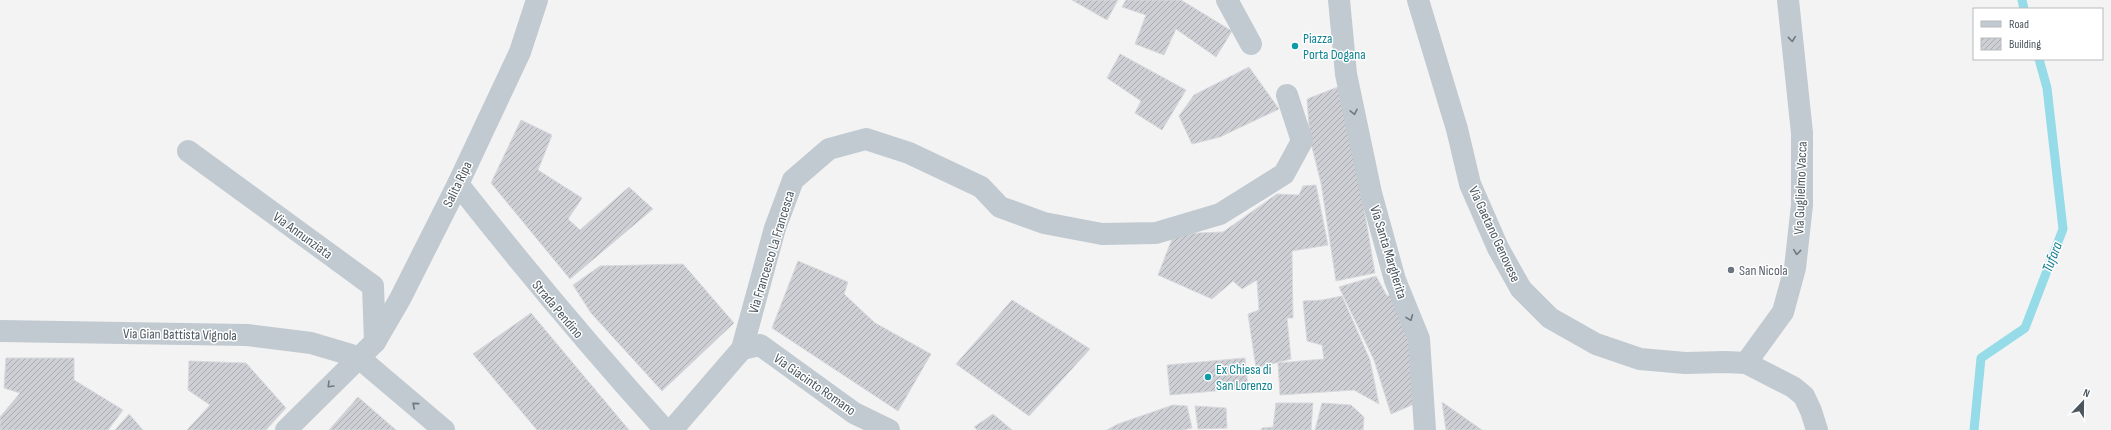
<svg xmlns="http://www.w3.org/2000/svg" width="2111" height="430" font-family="'Sofia Sans Condensed',sans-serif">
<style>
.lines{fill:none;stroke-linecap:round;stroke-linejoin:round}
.stream{stroke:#95dbe8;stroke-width:9}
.building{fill:url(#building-hatch);stroke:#d7d9dd}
.minor{stroke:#c1cad0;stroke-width:22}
.oneway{stroke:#6e7981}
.culture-dot{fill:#0f9aa8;stroke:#fff;stroke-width:1.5}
.worship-dot{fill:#6b7280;stroke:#fff;stroke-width:1.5}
.labels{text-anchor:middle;stroke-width:3;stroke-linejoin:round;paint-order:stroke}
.culture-label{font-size:14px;fill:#0d838f;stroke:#fff;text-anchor:start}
.street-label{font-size:14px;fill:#4b565f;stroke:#fff}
.worship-label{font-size:14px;fill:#5b616d;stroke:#fff;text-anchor:start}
.water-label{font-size:15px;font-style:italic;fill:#147d91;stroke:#fff}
</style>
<defs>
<pattern id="building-hatch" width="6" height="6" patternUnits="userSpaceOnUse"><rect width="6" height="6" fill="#cdcfd4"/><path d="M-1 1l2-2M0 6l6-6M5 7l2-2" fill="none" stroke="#a8abaf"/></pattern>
</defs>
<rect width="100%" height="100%" fill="#f4f3f3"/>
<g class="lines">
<!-- stream -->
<g class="stream">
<path d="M 2022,0 L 2024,9"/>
<path d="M 1974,430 L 1981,358 L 2025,328 L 2063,229 L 2047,88 L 2039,59"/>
</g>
</g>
<!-- building -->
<g class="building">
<path d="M 1072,0 L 1118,0 L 1107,20 Z"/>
<path d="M 1126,0 L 1181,0 L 1232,31 L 1216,57 L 1176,29 L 1164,55 L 1135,44 L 1146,15 L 1122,7 Z"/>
<path d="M 1120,54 L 1186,90 L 1162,130 L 1135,113 L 1141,101 L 1107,78 Z"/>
<path d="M 1249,67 L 1279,109 L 1220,137 L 1192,144 L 1179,116 L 1194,95 Z"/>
<path d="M 1343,85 L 1375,273 L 1336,281 L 1321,183 L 1310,139 L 1307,99 Z"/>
<path d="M 521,120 L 552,135 L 538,170 L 582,198 L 568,219 L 580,230 L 629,187 L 653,209 L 570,279 L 491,183 Z"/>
<path d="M 1316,185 L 1328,245 L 1292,251 L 1293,318 L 1287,318 L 1291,359 L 1256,368 L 1248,314 L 1259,310 L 1257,280 L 1242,289 L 1233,281 L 1212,299 L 1158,275 L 1174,234 L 1223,232 L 1277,194 L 1299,195 L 1303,186 Z"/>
<path d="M 798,261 L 848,282 L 844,294 L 875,323 L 931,354 L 898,411 L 772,328 Z"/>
<path d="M 683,264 L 734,323 L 662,391 L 591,313 L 573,285 L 600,266 Z"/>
<path d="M 1376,276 L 1387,296 L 1396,294 L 1415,367 L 1419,402 L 1391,414 L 1374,360 L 1339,287 Z"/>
<path d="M 1342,296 L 1370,360 L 1379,404 L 1354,390 L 1280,395 L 1278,363 L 1324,359 L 1322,345 L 1307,341 L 1303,301 L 1322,300 Z"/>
<path d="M 1012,300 L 1090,349 L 1029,416 L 956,364 Z"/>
<path d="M 531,313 L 629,430 L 537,430 L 473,354 Z"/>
<path d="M 6,358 L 74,358 L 74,380 L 123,410 L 108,430 L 0,430 L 0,417 L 20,393 L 4,388 Z"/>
<path d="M 1245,358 L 1248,388 L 1170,395 L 1167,365 Z"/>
<path d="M 189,361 L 246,363 L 286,408 L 266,430 L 187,430 L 210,405 L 188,390 Z"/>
<path d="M 358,397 L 396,430 L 329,430 Z"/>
<path d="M 1442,402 L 1482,430 L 1446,430 Z"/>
<path d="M 1276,403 L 1313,403 L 1311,430 L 1261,430 L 1262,428 L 1273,427 Z"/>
<path d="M 1322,403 L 1351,405 L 1364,417 L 1363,430 L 1315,430 Z"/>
<path d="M 1173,405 L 1187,406 L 1192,428 L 1182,430 L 1107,430 L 1118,424 Z"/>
<path d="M 1195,406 L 1226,408 L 1227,428 L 1198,429 Z"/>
<path d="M 129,414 L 143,430 L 115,430 Z"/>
<path d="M 993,414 L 1012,430 L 977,430 L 974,427 Z"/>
</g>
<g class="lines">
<!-- minor -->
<g class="minor">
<path d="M 1227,0 L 1251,44"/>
<path d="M 1339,0 L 1346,74 L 1371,193 L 1395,280 L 1419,339 L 1425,430"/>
<path d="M 1418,0 L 1457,129 L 1470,184 L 1498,248 L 1521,289 L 1550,318 L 1596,344 L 1640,359 L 1685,363 L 1726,362 L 1746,363 L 1793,387 L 1804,396 L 1811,411 L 1817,430"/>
<path d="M 188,151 L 373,286 L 375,342"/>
<path d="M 458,184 C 524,268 593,350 665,430"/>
<path d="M 0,331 L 247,335 L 311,343 L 358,357 L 444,430"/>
<path d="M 742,349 L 760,345 L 854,413 L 889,430"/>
<path d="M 1746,363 L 1783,312 L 1795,268 L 1802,205 L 1802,133 L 1788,0"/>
<path d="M 286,430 L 375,342 L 400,299 L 458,184 L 520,52 L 537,0"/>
<path d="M 672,430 L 742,349 L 775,228 L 793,180 L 829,149 L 866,139 L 909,153 L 981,187 L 1000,207 L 1044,223 L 1102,234 L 1156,233 L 1220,214 L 1284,174 L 1302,141 L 1287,95"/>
</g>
</g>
<!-- one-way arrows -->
<defs><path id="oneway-chevron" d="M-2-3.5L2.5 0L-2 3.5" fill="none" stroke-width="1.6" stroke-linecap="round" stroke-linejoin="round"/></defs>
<g class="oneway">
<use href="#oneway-chevron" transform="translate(1792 39) rotate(84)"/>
<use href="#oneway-chevron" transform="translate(1354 112) rotate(78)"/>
<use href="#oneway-chevron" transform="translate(1797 252) rotate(96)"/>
<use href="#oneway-chevron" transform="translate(1410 318) rotate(68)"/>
<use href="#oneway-chevron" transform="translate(330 385) rotate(135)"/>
<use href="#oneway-chevron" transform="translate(415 405) rotate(-140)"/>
</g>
<!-- markers -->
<g class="culture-dot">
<circle cx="1295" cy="46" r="4"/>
<circle cx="1208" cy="377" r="4"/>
</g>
<circle class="worship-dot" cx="1731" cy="270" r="4"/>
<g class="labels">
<!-- culture labels -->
<g class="culture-label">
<text x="1303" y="43">Piazza<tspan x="1303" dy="16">Porta Dogana</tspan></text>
<text x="1216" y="374">Ex Chiesa di<tspan x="1216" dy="16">San Lorenzo</tspan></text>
</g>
<!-- street labels -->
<g class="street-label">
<text transform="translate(457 184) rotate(-64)" y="5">Salita Ripa</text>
<text transform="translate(1800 188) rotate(-88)" y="5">Via Guglielmo Vacca</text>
<text transform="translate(1495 234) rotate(65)" y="5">Via Gaetano Genovese</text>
<text transform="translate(303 235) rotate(36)" y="5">Via Annunziata</text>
<text transform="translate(771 252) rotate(-73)" y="5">Via Francesco La Francesca</text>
<text transform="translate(1389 252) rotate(73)" y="5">Via Santa Margherita</text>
<text transform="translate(558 309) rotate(50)" y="5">Strada Pendino</text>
<text transform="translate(180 334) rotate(1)" y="5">Via Gian Battista Vignola</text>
<text transform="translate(815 384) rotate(35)" y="5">Via Giacinto Romano</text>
</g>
<!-- worship labels -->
<g class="worship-label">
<text x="1739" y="275">San Nicola</text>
</g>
<!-- water labels -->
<g class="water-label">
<text transform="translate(2052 257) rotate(-69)" y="5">Tufara</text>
</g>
</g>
<!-- legend -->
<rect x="1973" y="8" width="130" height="52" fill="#ffffff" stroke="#b7bbbf"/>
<rect x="1981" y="21" width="20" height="6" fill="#c1cad0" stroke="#b7bbbf"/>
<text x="2009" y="28" font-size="12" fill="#4b565f">Road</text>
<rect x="1981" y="38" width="20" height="12" fill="url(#building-hatch)" stroke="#b7bbbf"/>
<text x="2009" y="48" font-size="12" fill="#4b565f">Building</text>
<!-- north arrow -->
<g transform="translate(2083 402) rotate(22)" stroke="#ffffff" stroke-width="3" paint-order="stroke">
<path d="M0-3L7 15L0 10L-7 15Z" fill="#4b565f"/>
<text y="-6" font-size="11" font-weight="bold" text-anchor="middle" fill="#4b565f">N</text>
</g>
</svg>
